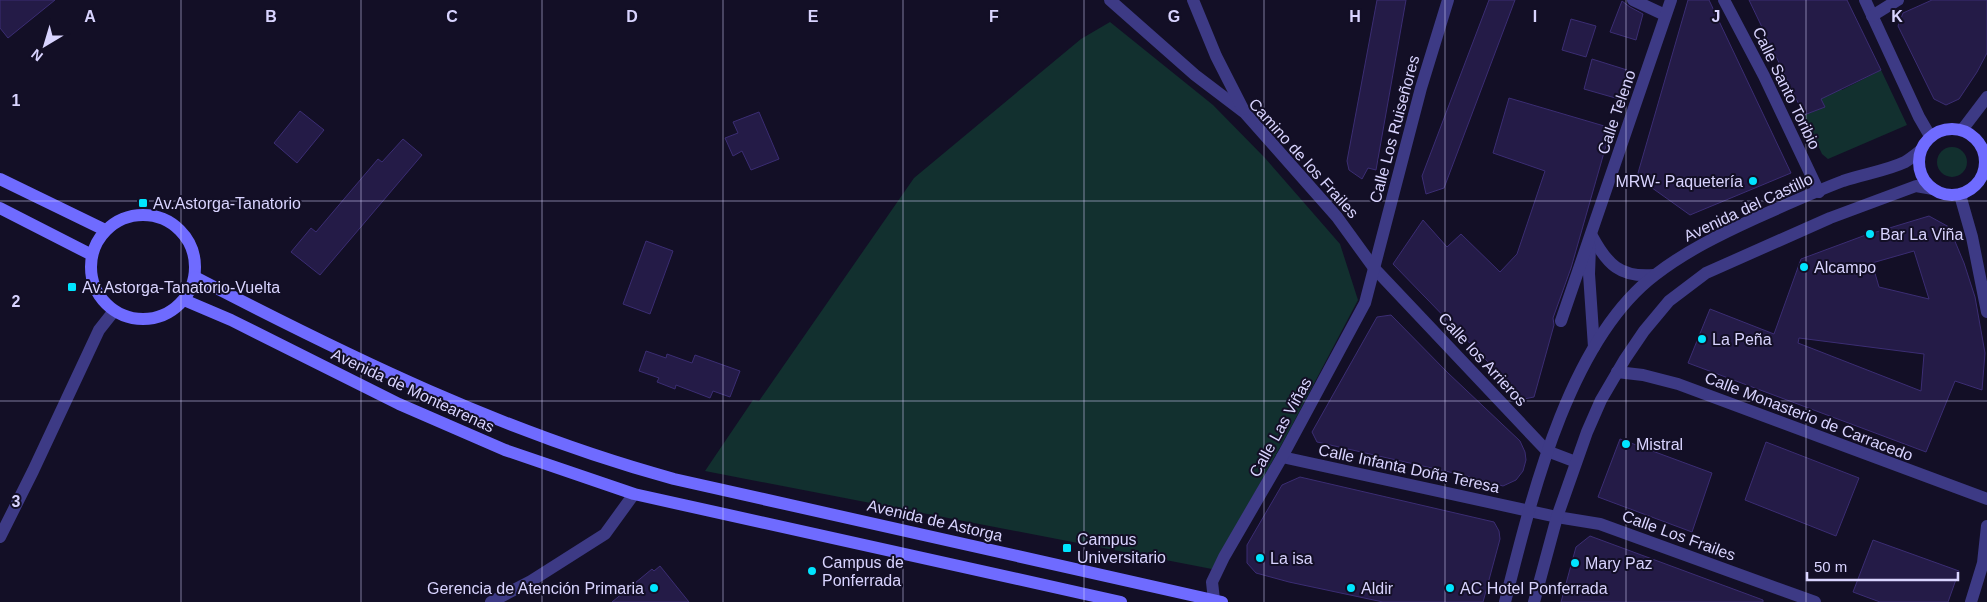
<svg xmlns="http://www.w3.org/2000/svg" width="1987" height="602" font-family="Arial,sans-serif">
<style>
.green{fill:#12302f}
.building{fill:#241b47;stroke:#3b2d73;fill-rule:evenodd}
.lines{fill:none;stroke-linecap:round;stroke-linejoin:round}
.pedestrian{stroke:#3d3a85;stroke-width:12}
.minor{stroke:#3d3a85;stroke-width:12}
.tertiary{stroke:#3d3a85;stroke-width:12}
.secondary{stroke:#6f6bff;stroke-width:12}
.grid{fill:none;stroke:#d9d4ff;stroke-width:1;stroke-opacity:0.55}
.poi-dot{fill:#00e5ff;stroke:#130f26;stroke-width:2}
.labels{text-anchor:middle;stroke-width:4;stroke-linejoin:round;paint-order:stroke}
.street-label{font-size:16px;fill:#d9d4ff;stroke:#130f26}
.poi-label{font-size:16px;fill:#d9d4ff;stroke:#130f26;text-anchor:start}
.grid-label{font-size:16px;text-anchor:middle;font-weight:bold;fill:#d9d4ff;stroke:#130f26;stroke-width:4;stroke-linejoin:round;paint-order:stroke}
</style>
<rect width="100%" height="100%" fill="#130f26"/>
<!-- green -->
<g class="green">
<path d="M 1110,22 L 1213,105 L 1265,158 L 1340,244 L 1358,300 L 1288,433 L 1212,569 L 705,471 L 753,400 L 759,401 L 914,178 L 1081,39 Z"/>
<path d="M 1881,70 L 1907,125 L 1828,159 L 1822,154 L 1804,115 L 1824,107 L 1819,95 L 1838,84 L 1842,90 Z"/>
<circle cx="1952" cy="162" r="15"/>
</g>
<!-- building -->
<g class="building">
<path d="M 0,0 L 55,0 L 8,38 L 0,28 Z"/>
<path d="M 1377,0 L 1406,0 L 1376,170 L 1368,168 L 1362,179 L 1349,170 L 1347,161 Z"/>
<path d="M 1489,0 L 1515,0 L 1444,188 L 1426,194 L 1422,176 Z"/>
<path d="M 1688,0 L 1709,0 L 1791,173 L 1690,215 L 1641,180 L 1638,173 Z"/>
<path d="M 1749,0 L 1847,0 L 1881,70 L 1821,99 L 1825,107 L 1804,115 Z"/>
<path d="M 1932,0 L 1987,0 L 1987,53 L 1977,72 L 1959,99 L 1946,105 L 1934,99 L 1898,26 L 1903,13 Z"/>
<path d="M 1622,1 L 1630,7 L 1643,14 L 1636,40 L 1610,32 Z"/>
<path d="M 1571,19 L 1596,26 L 1586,57 L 1562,50 Z"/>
<path d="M 1592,59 L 1627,70 L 1619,99 L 1584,89 Z"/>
<path d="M 1509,98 L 1611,128 L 1571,268 L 1553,318 L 1554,325 L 1534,397 L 1524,399 L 1393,264 L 1423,220 L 1447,247 L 1461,234 L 1500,272 L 1517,254 L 1545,171 L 1493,153 Z"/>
<path d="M 300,111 L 324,130 L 297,163 L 274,143 Z"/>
<path d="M 759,112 L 779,159 L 751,170 L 742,151 L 733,156 L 725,138 L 738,133 L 733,122 Z"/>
<path d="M 403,139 L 422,155 L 320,275 L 291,252 L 311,228 L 316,232 L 378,159 L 382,162 Z"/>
<path d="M 1929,216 L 1949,227 L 1964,263 L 1975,297 L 1985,353 L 1982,390 L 1955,381 L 1926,452 L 1688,363 L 1710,309 L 1774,334 L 1801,259 L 1863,236 ZM 1914,251 L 1929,299 L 1879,287 L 1872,263 ZM 1799,338 L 1924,354 L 1921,391 L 1798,343 Z"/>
<path d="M 646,241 L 673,251 L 650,314 L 623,304 Z"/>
<path d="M 1391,315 L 1448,373 L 1520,441 L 1525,452 L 1526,460 L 1523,471 L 1516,480 L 1503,486 L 1467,476 L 1317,442 L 1312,432 L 1377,317 Z"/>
<path d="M 646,351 L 666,358 L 667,354 L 692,363 L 695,355 L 740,371 L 730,397 L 713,391 L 710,398 L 676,385 L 675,389 L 657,382 L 659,378 L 639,371 Z"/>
<path d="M 1620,439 L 1712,473 L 1692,532 L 1598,497 Z"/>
<path d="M 1766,442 L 1859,478 L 1836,536 L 1745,500 Z"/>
<path d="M 1300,477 L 1494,522 L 1499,531 L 1500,539 L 1483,602 L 1383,602 L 1289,582 L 1256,573 L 1247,563 L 1247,545 L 1282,485 Z"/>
<path d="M 1590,536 L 1763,600 L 1763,602 L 1561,602 L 1576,547 Z"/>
<path d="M 1873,540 L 1959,571 L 1948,602 L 1880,602 L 1853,592 Z"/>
<path d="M 660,566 L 689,602 L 612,602 L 652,569 L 654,571 Z"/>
</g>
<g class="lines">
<!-- pedestrian -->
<path class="pedestrian" d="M 1985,163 L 1987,164"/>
<!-- minor -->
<g class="minor">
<path d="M 1110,0 L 1195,75 L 1245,113 L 1337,217 L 1374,268 L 1547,451 L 1576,462"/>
<path d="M 1193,0 L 1216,56 L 1243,109"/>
<path d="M 1633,0 L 1665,15"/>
<path d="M 1724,0 L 1764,76 L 1819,192"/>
<path d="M 1865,0 L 1919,117 L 1930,136"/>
<path d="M 1872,16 L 1898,0"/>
<path d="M 1962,130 L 1987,97"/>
<path d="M 1960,195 L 1972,237 L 1987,312"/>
<path d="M 1592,236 C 1607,264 1620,278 1654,275"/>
<path d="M 1590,247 L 1589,274 L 1594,347"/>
<path d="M 1561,321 L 1671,0"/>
<path d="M 1617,372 L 1643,375 L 1678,384 L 1987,499"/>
<path d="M 1282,457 L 1557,517 L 1600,524 L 1815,602"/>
<path d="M 1214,600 L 1212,582 L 1224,557 L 1282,457 L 1365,303 L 1421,88 L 1448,0"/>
<path d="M 491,602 L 531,581 L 605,534 L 634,494"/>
<path d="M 1505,602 C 1531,500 1568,341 1655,275 C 1686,251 1721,234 1756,218 C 1785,205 1814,192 1843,181 C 1863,174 1886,171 1905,162 C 1910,159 1915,155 1920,151"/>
<path d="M 1534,602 L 1557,517 L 1587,432 L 1601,400 L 1625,359 L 1644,331 L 1669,301 L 1706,273 L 1830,218 L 1916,186 L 1933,189"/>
<path d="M 1971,602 L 1983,563 L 1987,526"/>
</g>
<!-- tertiary -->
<path class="tertiary" d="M 0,537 L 33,471 L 99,330 L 114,311"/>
<!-- secondary -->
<g class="secondary">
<circle cx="1952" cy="162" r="33"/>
<path d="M 0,179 L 105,230"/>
<path d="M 0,208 L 92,255"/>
<circle cx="143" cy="267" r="52"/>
<path d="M 195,277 C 349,357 505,433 674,479 L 1222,602"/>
<path d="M 184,300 L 231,320 L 399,404 L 505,450 L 634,494 L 1121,602"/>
</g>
</g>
<!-- grid -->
<path class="grid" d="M 181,0 L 181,602M 361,0 L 361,602M 542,0 L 542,602M 723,0 L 723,602M 903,0 L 903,602M 1084,0 L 1084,602M 1264,0 L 1264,602M 1445,0 L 1445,602M 1626,0 L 1626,602M 1806,0 L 1806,602M 0,201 L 1987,201M 0,401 L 1987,401"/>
<!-- markers -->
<g class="poi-dot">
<circle cx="1753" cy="181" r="5"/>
<rect x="138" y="198" width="10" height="10" rx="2.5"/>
<circle cx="1870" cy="234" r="5"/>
<circle cx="1804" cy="267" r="5"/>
<rect x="67" y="282" width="10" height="10" rx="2.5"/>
<circle cx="1702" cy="339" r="5"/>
<circle cx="1626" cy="444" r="5"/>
<rect x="1062" y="543" width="10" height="10" rx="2.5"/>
<circle cx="1260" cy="558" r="5"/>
<circle cx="1575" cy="563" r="5"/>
<circle cx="812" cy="571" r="5"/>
<circle cx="654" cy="588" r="5"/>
<circle cx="1351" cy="588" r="5"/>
<circle cx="1450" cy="588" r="5"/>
</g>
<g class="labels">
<!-- street labels -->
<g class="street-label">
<text transform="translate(1787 88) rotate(64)" y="6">Calle Santo Toribio</text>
<text transform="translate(1616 112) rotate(-71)" y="6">Calle Teleno</text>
<text transform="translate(1394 129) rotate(-75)" y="6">Calle Los Ruiseñores</text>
<text transform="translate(1304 158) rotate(48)" y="6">Camino de los Frailes</text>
<text transform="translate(1748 207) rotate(-25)" y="6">Avenida del Castillo</text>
<text transform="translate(1483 359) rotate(47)" y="6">Calle los Arrieros</text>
<text transform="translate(413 390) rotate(25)" y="6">Avenida de Montearenas</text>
<text transform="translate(1809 416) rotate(21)" y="6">Calle Monasterio de Carracedo</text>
<text transform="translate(1280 427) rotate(-61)" y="6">Calle Las Viñas</text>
<text transform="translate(1409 468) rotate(12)" y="6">Calle Infanta Doña Teresa</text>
<text transform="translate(935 520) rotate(13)" y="6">Avenida de Astorga</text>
<text transform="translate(1679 535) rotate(20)" y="6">Calle Los Frailes</text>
</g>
<!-- poi labels -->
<g class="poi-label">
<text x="1743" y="187" text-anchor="end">MRW- Paquetería</text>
<text x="153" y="209">Av.Astorga-Tanatorio</text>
<text x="1880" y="240">Bar La Viña</text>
<text x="1814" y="273">Alcampo</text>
<text x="82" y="293">Av.Astorga-Tanatorio-Vuelta</text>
<text x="1712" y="345">La Peña</text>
<text x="1636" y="450">Mistral</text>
<text x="1077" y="545">Campus<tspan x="1077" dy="18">Universitario</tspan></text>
<text x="1270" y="564">La isa</text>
<text x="822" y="568">Campus de<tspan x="822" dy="18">Ponferrada</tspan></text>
<text x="1585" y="569">Mary Paz</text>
<text x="644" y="594" text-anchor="end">Gerencia de Atención Primaria</text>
<text x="1361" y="594">Aldir</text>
<text x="1460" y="594">AC Hotel Ponferrada</text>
</g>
</g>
<g class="grid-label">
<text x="90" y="22">A</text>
<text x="271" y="22">B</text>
<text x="452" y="22">C</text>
<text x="632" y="22">D</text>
<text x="813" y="22">E</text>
<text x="994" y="22">F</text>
<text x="1174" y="22">G</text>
<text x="1355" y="22">H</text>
<text x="1535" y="22">I</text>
<text x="1716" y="22">J</text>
<text x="1897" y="22">K</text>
<text x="16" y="106">1</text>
<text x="16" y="307">2</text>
<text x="16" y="507">3</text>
</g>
<!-- north arrow -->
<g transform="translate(45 45) rotate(218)" stroke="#130f26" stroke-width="4" paint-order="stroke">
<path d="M0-4L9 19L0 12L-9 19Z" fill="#d9d4ff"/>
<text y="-8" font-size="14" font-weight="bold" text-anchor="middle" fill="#d9d4ff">N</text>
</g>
<!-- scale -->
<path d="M1807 572v8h151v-8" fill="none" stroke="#d9d4ff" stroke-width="2.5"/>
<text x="1814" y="572" font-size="15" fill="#d9d4ff" stroke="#130f26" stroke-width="4" paint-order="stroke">50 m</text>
</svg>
